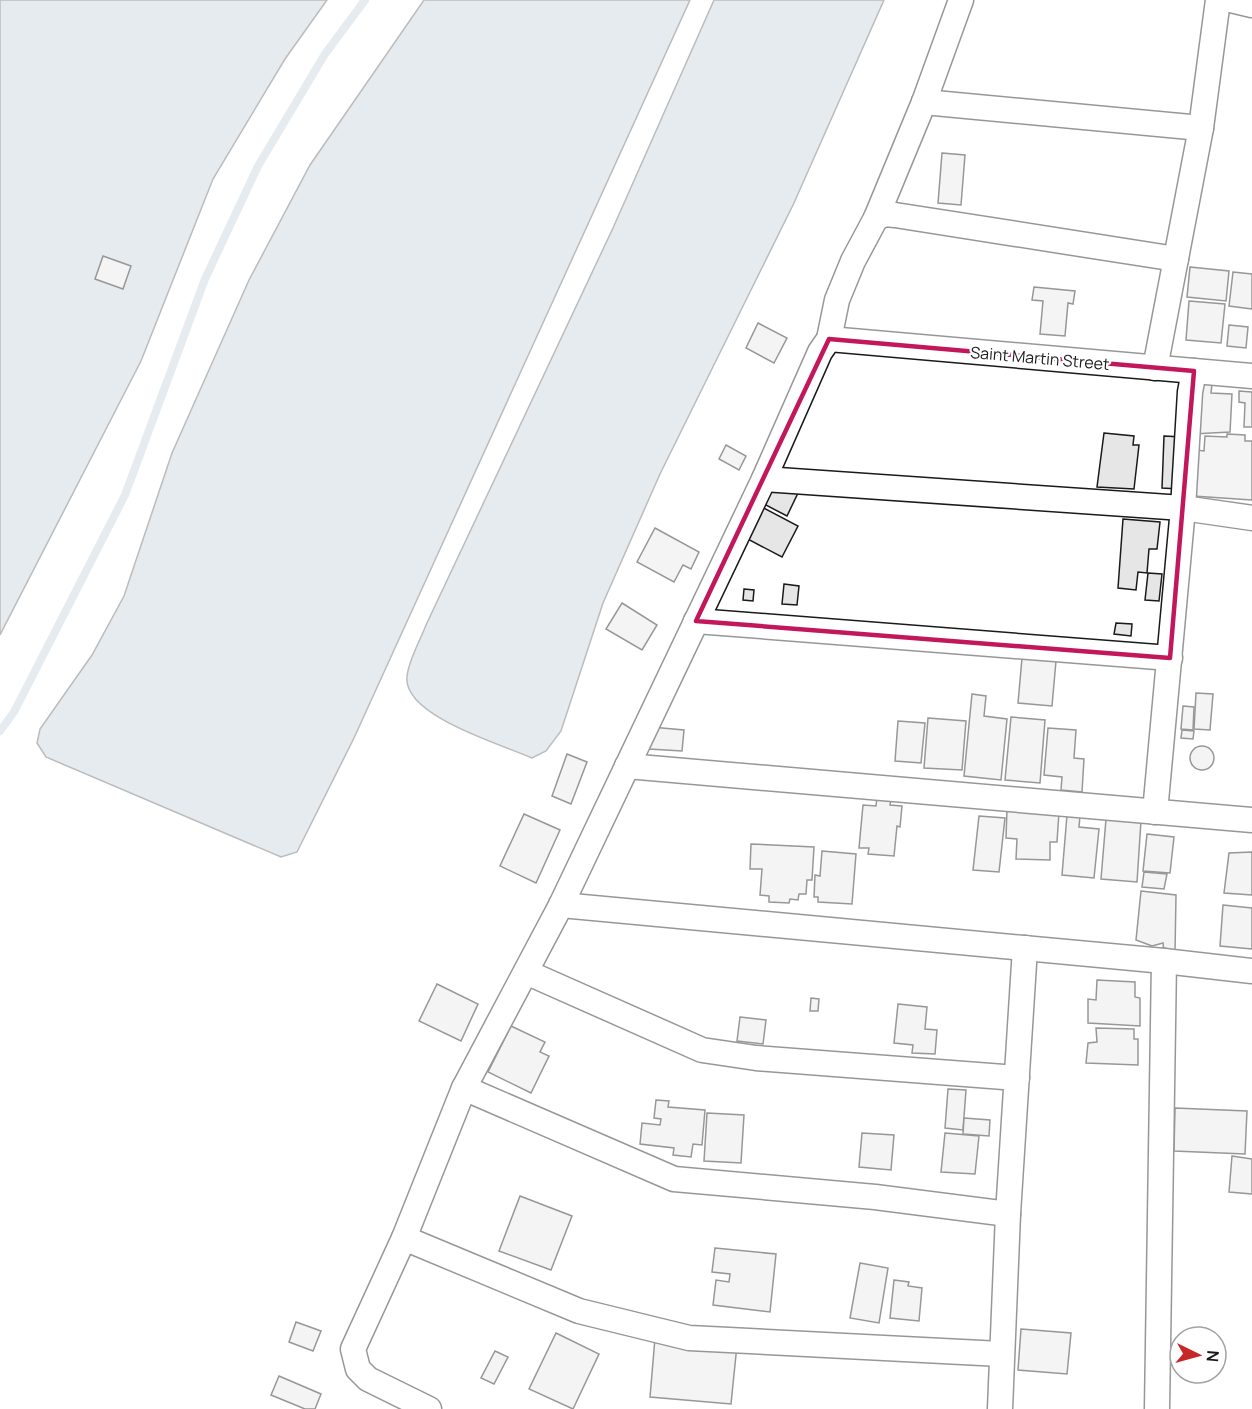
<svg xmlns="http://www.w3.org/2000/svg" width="1252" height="1409" font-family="Manrope,sans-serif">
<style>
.water{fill:#c6d2dc;stroke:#6a6a6a;stroke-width:1.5}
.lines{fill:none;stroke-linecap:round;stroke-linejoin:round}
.stream{stroke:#c6d2dc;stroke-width:8}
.building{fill:#e6e6e6;stroke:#1a1a1a;stroke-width:1.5}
.street-casing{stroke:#1a1a1a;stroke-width:27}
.street{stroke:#fff;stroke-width:24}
.marked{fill:none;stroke:#c2185b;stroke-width:4.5;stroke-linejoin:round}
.labels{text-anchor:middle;stroke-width:4.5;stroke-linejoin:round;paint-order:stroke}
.street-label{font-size:16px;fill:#1a1a1a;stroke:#fff}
</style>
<rect width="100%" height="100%" fill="#fff"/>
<!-- water -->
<g class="water">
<path d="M 0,0 L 327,0 L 285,59 L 213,179 L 141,361 L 0,635 Z"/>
<path d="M 424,0 L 690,0 L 354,738 L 297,852 L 281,857 L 46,757 L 37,743 L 40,729 L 92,655 L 124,596 L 172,453 L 249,280 L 310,165 Z"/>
<path d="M 714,0 L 884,0 L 794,203 L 660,474 L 603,603 L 561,731 L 546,751 L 532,758 C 503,745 403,716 407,677 C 408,661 420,641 426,625 L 613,228 Z"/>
</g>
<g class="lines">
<!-- stream -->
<path class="stream" d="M 0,731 L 14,712 L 125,495 L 205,279 L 258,166 L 325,54 L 365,0"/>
</g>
<!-- building -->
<g class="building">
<path d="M 942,153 L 965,155 L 961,205 L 938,203 Z"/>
<path d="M 103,256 L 131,266 L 123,289 L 95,279 Z"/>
<path d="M 1190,267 L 1229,271 L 1226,301 L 1187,297 Z"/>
<path d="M 1233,272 L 1252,274 L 1252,309 L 1229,306 Z"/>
<path d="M 1034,287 L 1075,291 L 1073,304 L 1068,303 L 1065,336 L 1040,334 L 1043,301 L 1032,300 Z"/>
<path d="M 1189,301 L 1225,304 L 1221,343 L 1186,340 Z"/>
<path d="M 758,323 L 787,338 L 774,363 L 746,348 Z"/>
<path d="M 1229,325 L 1248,327 L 1246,348 L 1227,346 Z"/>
<path d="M 1196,383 L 1212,384 L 1211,393 L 1232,394 L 1230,432 L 1193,434 Z"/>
<path d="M 1239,391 L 1252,392 L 1252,427 L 1244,427 L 1245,403 L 1239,402 Z"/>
<path d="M 1104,433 L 1134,436 L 1133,445 L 1139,445 L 1134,489 L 1097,487 Z"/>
<path d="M 1227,434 L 1245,435 L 1245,441 L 1252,441 L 1252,500 L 1193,496 L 1197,450 L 1204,451 L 1205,436 L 1227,437 Z"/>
<path d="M 1164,436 L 1182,437 L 1179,489 L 1162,488 Z"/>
<path d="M 726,445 L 746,456 L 739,470 L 719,459 Z"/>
<path d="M 774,481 L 798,493 L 787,516 L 762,503 Z"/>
<path d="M 758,505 L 798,526 L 782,557 L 742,536 Z"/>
<path d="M 1123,519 L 1160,522 L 1157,549 L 1149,549 L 1147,573 L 1138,572 L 1136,590 L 1118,588 Z"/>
<path d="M 655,528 L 699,552 L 691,569 L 683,565 L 674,582 L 637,562 Z"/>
<path d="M 1148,573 L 1162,574 L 1159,601 L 1145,600 Z"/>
<path d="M 784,584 L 799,586 L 797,605 L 782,604 Z"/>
<path d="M 744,589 L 754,590 L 753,601 L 743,600 Z"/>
<path d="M 622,603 L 657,625 L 642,650 L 606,629 Z"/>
<path d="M 1116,623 L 1132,624 L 1131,636 L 1114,634 Z"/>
<path d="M 1022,658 L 1056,661 L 1052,706 L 1018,703 Z"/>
<path d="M 1196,693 L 1213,694 L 1210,730 L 1194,729 Z"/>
<path d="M 972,694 L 986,696 L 984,716 L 1007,719 L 1001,780 L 964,776 Z"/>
<path d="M 1183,706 L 1194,707 L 1193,730 L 1181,729 Z"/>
<path d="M 1011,717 L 1045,720 L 1040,783 L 1005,780 Z"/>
<path d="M 928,718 L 966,721 L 962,770 L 924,768 Z"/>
<path d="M 898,721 L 925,723 L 921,763 L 895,761 Z"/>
<path d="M 651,727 L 684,730 L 682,751 L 649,749 Z"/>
<path d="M 1048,728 L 1076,730 L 1074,758 L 1084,759 L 1082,792 L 1061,790 L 1062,777 L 1044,775 Z"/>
<path d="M 1182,730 L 1194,731 L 1193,739 L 1181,738 Z"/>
<circle cx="1202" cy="758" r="12"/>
<path d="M 567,754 L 587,762 L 571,804 L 552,796 Z"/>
<path d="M 877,797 L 891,799 L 890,805 L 902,806 L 900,827 L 897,826 L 894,856 L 868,854 L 869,848 L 859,848 L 863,805 L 876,806 Z"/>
<path d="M 1007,809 L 1059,812 L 1057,842 L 1050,842 L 1050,860 L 1016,859 L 1017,839 L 1006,838 Z"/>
<path d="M 524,814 L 560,830 L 536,883 L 500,866 Z"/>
<path d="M 1067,815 L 1080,816 L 1079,827 L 1099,829 L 1094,878 L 1062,875 Z"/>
<path d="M 979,816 L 1005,818 L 999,872 L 973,870 Z"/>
<path d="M 1106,819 L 1141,821 L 1137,882 L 1101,879 Z"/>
<path d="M 1147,834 L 1174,837 L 1170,873 L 1143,871 Z"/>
<path d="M 751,844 L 814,847 L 812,880 L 807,880 L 806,894 L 799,894 L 798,900 L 790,899 L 789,903 L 769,902 L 769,896 L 760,895 L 762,869 L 750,869 Z"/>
<path d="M 822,851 L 856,854 L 852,904 L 818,902 L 818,897 L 814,897 L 815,875 L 820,876 Z"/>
<path d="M 1252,852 L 1252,895 L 1224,893 L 1229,853 Z"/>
<path d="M 1144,872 L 1167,874 L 1164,889 L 1142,887 Z"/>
<path d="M 1141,891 L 1176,895 L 1175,953 L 1164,953 L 1163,943 L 1152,946 L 1136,940 Z"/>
<path d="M 1223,905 L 1252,908 L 1252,949 L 1220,946 Z"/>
<path d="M 1097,980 L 1135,982 L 1135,997 L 1140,998 L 1140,1026 L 1088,1023 L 1088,999 L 1096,1000 Z"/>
<path d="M 437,984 L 478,1004 L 461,1041 L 419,1021 Z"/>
<path d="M 811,998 L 819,999 L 818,1011 L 810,1011 Z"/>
<path d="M 898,1004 L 927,1007 L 925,1029 L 937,1030 L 935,1054 L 912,1053 L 913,1045 L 894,1043 Z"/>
<path d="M 740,1017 L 766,1020 L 763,1044 L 737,1041 Z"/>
<path d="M 511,1026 L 545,1042 L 540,1052 L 549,1056 L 531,1093 L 488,1072 Z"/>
<path d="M 1096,1028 L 1134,1029 L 1134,1039 L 1138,1039 L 1138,1065 L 1086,1063 L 1088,1043 L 1097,1042 Z"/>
<path d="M 948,1089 L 966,1090 L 963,1130 L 945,1128 Z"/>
<path d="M 656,1100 L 669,1101 L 668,1107 L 705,1110 L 702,1145 L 693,1144 L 691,1157 L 673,1155 L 674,1148 L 640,1144 L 642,1123 L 660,1125 L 661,1119 L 654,1118 Z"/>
<path d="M 1175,1108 L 1247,1111 L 1245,1154 L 1174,1151 Z"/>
<path d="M 707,1113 L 744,1115 L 741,1163 L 704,1161 Z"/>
<path d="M 964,1118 L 990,1120 L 989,1136 L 963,1134 Z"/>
<path d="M 862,1133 L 894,1135 L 891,1170 L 859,1167 Z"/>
<path d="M 945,1133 L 979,1136 L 975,1174 L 941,1172 Z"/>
<path d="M 1232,1156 L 1252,1159 L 1252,1194 L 1229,1192 Z"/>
<path d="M 520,1196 L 572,1216 L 551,1270 L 499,1251 Z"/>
<path d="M 715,1248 L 776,1254 L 770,1312 L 713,1305 L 716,1280 L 729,1282 L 730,1274 L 712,1272 Z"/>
<path d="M 860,1263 L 888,1268 L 879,1323 L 850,1318 Z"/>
<path d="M 894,1280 L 909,1282 L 908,1286 L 922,1288 L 919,1321 L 890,1318 Z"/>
<path d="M 296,1322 L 321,1331 L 313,1351 L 289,1342 Z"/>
<path d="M 1021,1329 L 1071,1333 L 1067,1374 L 1018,1370 Z"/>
<path d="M 556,1333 L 599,1354 L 573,1409 L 529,1389 Z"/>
<path d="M 655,1338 L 737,1345 L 731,1404 L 650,1397 Z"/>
<path d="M 495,1351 L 508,1357 L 494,1384 L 481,1378 Z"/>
<path d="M 279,1376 L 321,1394 L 315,1409 L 305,1409 L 271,1395 Z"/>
</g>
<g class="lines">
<!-- street casing -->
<g class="street-casing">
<g id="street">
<path d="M 1231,0 L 1252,5"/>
<path d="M 924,102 L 1201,128"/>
<path d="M 876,218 L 885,214 L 895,215 L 1176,259"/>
<path d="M 829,339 L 1252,376"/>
<path d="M 1155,368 L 1201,128 L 1218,0"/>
<path d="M 764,479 L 1183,508 L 1252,518"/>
<path d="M 696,621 L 1170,658"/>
<path d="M 627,766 L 1252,820"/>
<path d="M 1155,812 L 1183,508 L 1190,392 L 1194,371"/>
<path d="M 561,905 L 1164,961 L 1252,971"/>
<path d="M 526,972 L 702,1050 L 756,1058 L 1017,1078"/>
<path d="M 464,1088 L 674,1179 L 875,1197 L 1008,1214"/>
<path d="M 404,1238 L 579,1311 L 689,1338 L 1001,1354"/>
<path d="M 429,1409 L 368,1379 L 358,1369 L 353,1349 L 404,1238 L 464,1088 L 561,905 L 764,479 L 820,352 L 829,339 L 837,300 L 853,261 L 876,218 L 924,102 L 961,0"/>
<path d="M 1000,1409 L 1008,1214 L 1025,948"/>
<path d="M 1157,1409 L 1164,961"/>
</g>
</g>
<!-- street -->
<use href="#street" class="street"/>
</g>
<!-- marked area -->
<path d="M0 0H1252V1409H0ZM 829,339 L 1194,371 L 1170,658 L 696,621 Z" fill="#fff" fill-opacity=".55" fill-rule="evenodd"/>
<path class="marked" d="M 829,339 L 1194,371 L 1170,658 L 696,621 Z"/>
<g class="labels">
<!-- street labels -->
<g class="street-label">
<text transform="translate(1040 358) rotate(5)" y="6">Saint Martin Street</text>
</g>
</g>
<!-- north arrow -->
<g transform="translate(1198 1355) rotate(95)"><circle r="28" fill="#ffffff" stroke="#a3a3a3" stroke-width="1.5"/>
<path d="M0-4.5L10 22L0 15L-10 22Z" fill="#c62828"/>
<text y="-9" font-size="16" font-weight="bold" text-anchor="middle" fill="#1a1a1a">N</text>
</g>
</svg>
